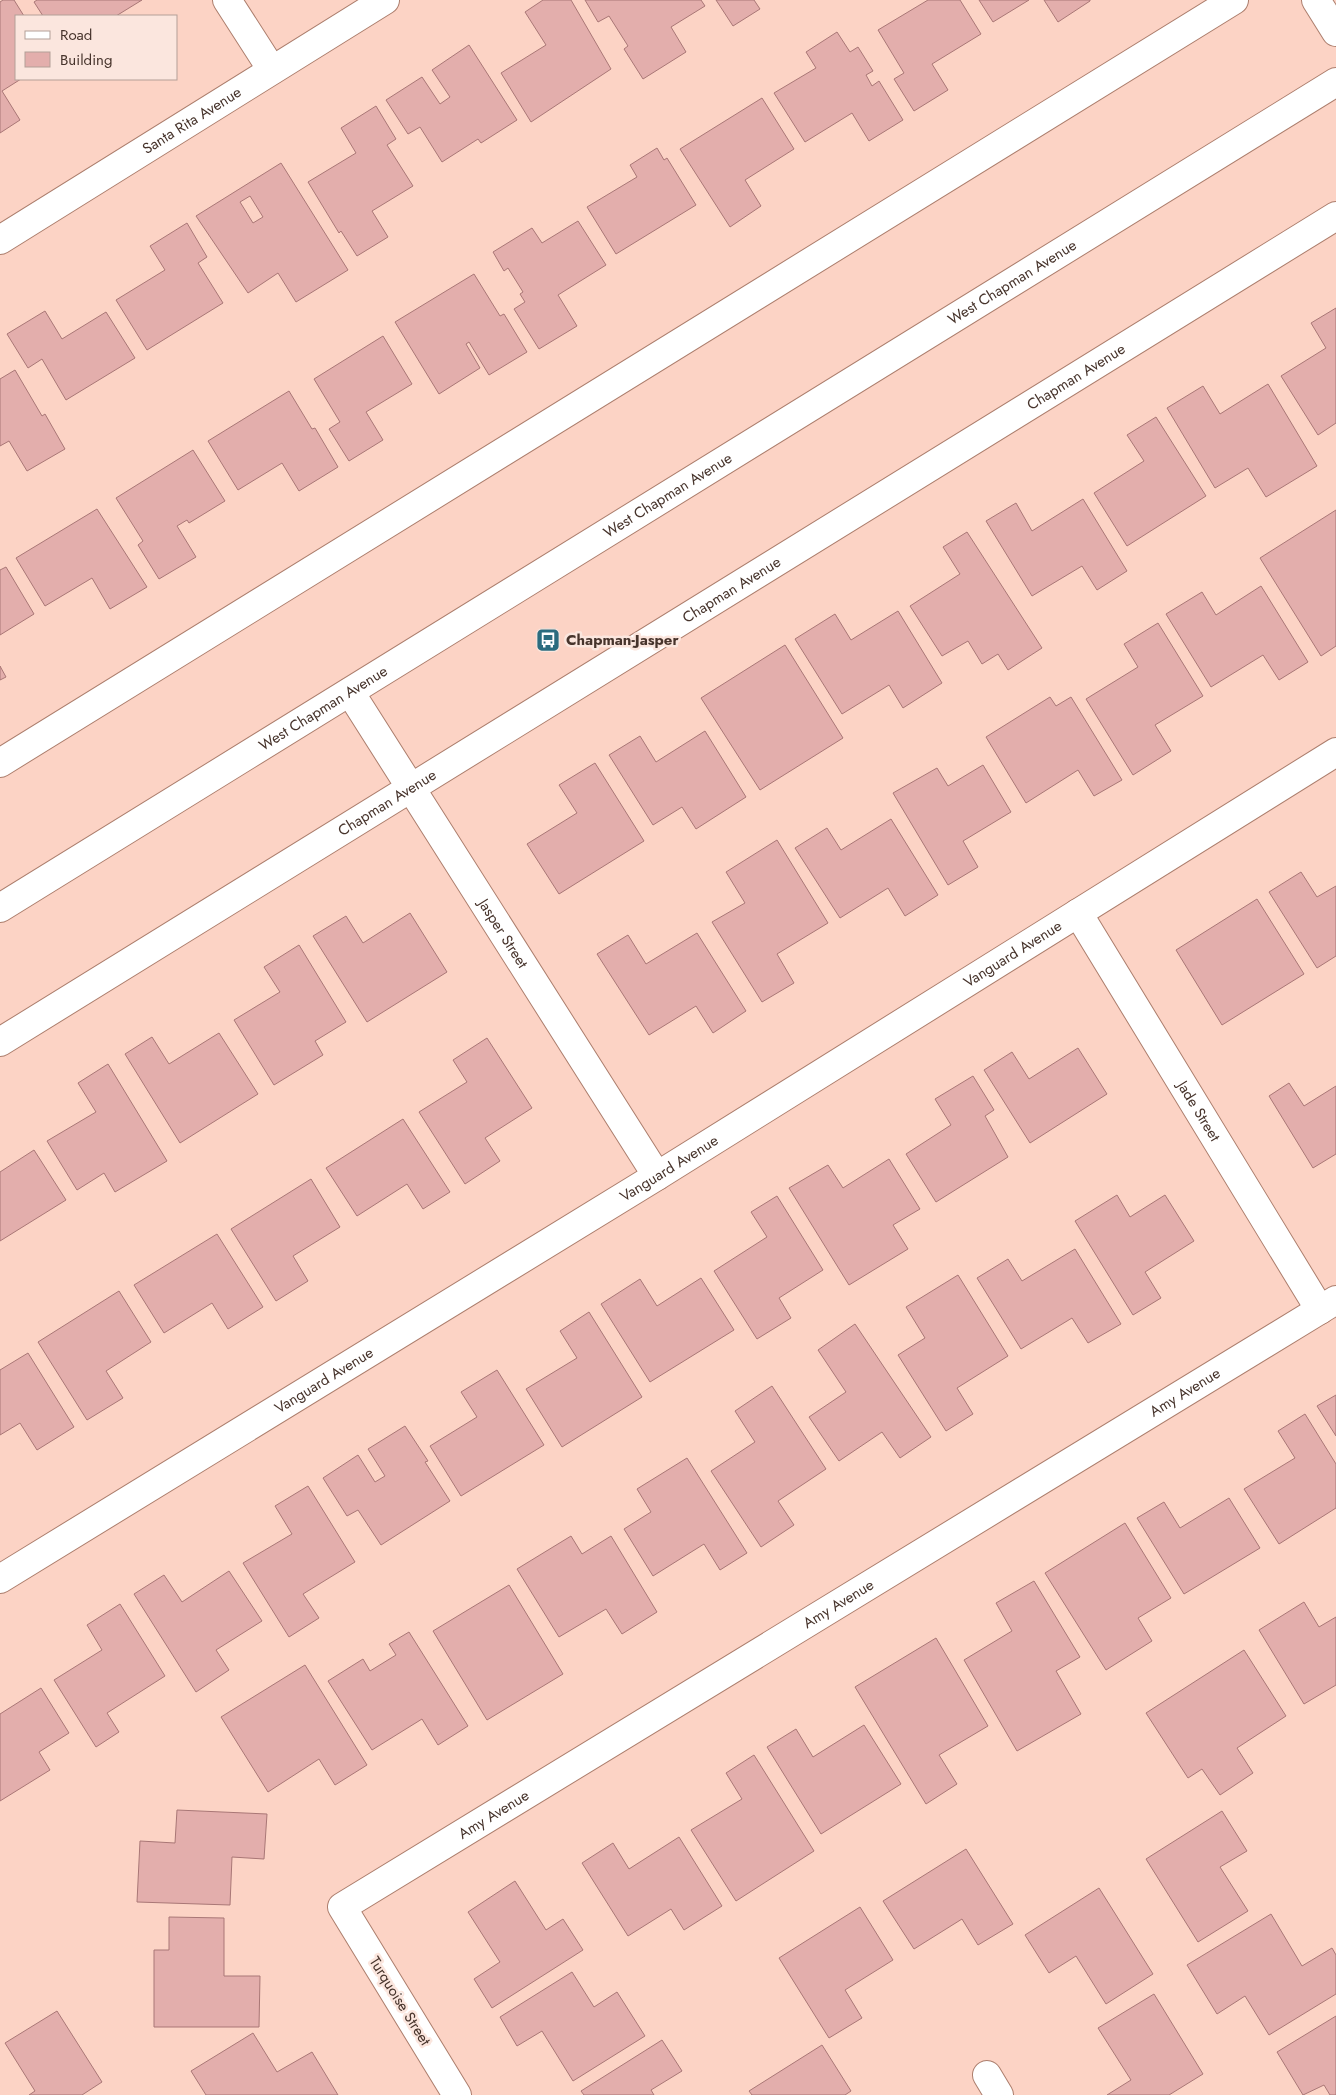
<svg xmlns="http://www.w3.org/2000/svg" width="1336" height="2095" font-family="Jost,sans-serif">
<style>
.building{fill:#e3aeac;stroke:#a97776;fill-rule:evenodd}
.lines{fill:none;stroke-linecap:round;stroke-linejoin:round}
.minor-casing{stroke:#ac7e6d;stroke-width:30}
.primary-casing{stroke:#ac7e6d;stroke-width:30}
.minor{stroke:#fff;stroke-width:28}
.primary{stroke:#fff;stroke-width:28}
.labels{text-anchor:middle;stroke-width:5;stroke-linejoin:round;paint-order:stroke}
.street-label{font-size:15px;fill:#47342c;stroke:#fbe6de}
.poi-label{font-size:15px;font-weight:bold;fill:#47342c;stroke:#fbe6de;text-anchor:start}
</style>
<rect width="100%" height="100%" fill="#fcd3c5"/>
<!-- building -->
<g class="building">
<path d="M 3,0 L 14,0 L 24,16 L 16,16 L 16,79 L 21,79 L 2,91 L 20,120 L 0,133 L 0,2 Z"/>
<path d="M 37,0 L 142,0 L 116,16 L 43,16 L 34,2 Z"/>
<path d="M 543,0 L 571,0 L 611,69 L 531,122 L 501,73 L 546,45 L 525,12 Z"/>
<path d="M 585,0 L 701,0 L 705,6 L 671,27 L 686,52 L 643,79 L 624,49 L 628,46 L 609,16 L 598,22 Z"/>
<path d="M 716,0 L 754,0 L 760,9 L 733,26 Z"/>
<path d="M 928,0 L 960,0 L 981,34 L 932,64 L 948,90 L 914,111 L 894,79 L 904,73 L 878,30 Z"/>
<path d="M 979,0 L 1029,0 L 993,22 Z"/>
<path d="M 1044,0 L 1090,0 L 1090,1 L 1058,22 Z"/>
<path d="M 837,32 L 850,52 L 858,47 L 873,71 L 866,75 L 872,86 L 879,81 L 903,120 L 869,141 L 852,113 L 805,142 L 774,93 L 816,68 L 806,52 Z"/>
<path d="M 469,45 L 517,120 L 481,143 L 478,139 L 442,162 L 420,127 L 408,134 L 386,100 L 422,77 L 440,104 L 450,97 L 432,70 Z"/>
<path d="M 762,98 L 794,149 L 745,180 L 761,206 L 730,227 L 680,149 Z"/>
<path d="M 376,106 L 396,139 L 387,145 L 413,186 L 372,211 L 388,237 L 357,256 L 341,231 L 339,233 L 308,182 L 356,153 L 341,128 Z"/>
<path d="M 657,148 L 664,160 L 667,158 L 696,205 L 616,254 L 587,207 L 637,177 L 630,165 Z"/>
<path d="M 281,163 L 348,270 L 296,302 L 278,273 L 248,293 L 196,216 ZM 250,196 L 263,217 L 253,223 L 240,202 Z"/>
<path d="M 578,221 L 606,265 L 558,295 L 577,326 L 539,349 L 514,309 L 525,302 L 520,294 L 523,292 L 508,268 L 504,271 L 493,252 L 532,228 L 542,243 Z"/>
<path d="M 187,223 L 207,257 L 198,263 L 223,303 L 147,350 L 116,300 L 165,270 L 150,246 Z"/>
<path d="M 474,274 L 500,316 L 504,314 L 527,352 L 489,375 L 469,342 L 466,344 L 480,368 L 439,394 L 395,322 Z"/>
<path d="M 1336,308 L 1336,423 L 1318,435 L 1281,376 L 1326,348 L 1311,323 Z"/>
<path d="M 45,311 L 62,339 L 106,312 L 135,358 L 66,400 L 42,359 L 28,368 L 7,334 Z"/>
<path d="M 383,336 L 412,384 L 366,412 L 383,440 L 349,461 L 329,429 L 340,422 L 314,379 Z"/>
<path d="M 15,370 L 42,416 L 45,414 L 65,449 L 27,471 L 9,441 L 0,446 L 0,379 Z"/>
<path d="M 1268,384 L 1317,466 L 1266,497 L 1248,468 L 1215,488 L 1167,408 L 1203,386 L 1220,414 Z"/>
<path d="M 289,391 L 312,429 L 315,428 L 338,467 L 299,491 L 282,463 L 238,490 L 208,441 Z"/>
<path d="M 1156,417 L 1206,496 L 1127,546 L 1094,493 L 1144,461 L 1127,435 Z"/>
<path d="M 193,450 L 225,501 L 189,523 L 187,520 L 177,526 L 196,557 L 159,579 L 138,545 L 143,541 L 116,498 Z"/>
<path d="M 1083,499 L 1127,571 L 1097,590 L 1082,566 L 1032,596 L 986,521 L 1016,503 L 1032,531 Z"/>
<path d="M 97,509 L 147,587 L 110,609 L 92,578 L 45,606 L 16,558 Z"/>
<path d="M 1336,510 L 1336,646 L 1321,656 L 1260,558 Z"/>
<path d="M 967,532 L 1042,648 L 1008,670 L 998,654 L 982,664 L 968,641 L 942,656 L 910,606 L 960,574 L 943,547 Z"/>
<path d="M 6,567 L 34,614 L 0,635 L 0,570 Z"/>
<path d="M 1261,586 L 1308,662 L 1279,680 L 1263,655 L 1211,687 L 1166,614 L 1202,592 L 1216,615 Z"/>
<path d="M 898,611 L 942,683 L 903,708 L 889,685 L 842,714 L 795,639 L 835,614 L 851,640 Z"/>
<path d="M 1158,623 L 1203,696 L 1155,725 L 1171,751 L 1133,775 L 1086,699 L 1138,667 L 1124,644 Z"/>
<path d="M 785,645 L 843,738 L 760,790 L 701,698 Z"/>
<path d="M 0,666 L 6,677 L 0,680 Z"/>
<path d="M 1050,697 L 1056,706 L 1071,697 L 1122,780 L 1094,796 L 1078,770 L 1026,803 L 986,737 Z"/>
<path d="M 705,731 L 746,797 L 696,829 L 682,807 L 653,825 L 609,755 L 640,736 L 656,762 Z"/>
<path d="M 595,763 L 644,841 L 559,894 L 527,844 L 577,813 L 559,785 Z"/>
<path d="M 983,765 L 1011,812 L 963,841 L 978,867 L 948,885 L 893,793 L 937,768 L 948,786 Z"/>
<path d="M 891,819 L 938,895 L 905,916 L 888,888 L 840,918 L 795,848 L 827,828 L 841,850 Z"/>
<path d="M 777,840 L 828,923 L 777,954 L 794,983 L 762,1002 L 712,922 L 745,903 L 726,872 Z"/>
<path d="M 1301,872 L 1317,897 L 1336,886 L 1336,956 L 1317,968 L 1269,892 Z"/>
<path d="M 1257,899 L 1304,974 L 1222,1025 L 1176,950 Z"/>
<path d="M 410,913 L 447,972 L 367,1022 L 313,936 L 346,916 L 363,943 Z"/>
<path d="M 697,933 L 746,1011 L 713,1033 L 696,1006 L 649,1035 L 597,954 L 628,935 L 646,964 Z"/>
<path d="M 299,945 L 346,1022 L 315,1041 L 323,1055 L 274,1085 L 234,1020 L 280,992 L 264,967 Z"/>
<path d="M 219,1033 L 258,1094 L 180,1143 L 125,1054 L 152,1037 L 169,1064 Z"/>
<path d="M 487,1038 L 532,1108 L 485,1138 L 500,1161 L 465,1184 L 419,1112 L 467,1082 L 453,1060 Z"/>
<path d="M 1078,1048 L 1107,1094 L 1030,1143 L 984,1070 L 1012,1052 L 1029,1079 Z"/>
<path d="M 108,1064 L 167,1161 L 115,1192 L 104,1173 L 77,1190 L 47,1141 L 96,1112 L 78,1083 Z"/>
<path d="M 973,1076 L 994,1110 L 985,1116 L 1008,1157 L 936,1202 L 906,1154 L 951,1125 L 935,1099 Z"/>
<path d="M 1289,1083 L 1304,1106 L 1336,1086 L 1336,1154 L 1313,1168 L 1269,1096 Z"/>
<path d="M 403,1119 L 450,1192 L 423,1209 L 407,1184 L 357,1216 L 326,1168 Z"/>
<path d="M 34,1150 L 66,1200 L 0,1241 L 0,1172 Z"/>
<path d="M 889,1159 L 920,1209 L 893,1225 L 908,1249 L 849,1285 L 789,1188 L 828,1165 L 843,1188 Z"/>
<path d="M 311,1179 L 340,1227 L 293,1256 L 308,1281 L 276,1301 L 231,1229 Z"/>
<path d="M 1117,1195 L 1130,1217 L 1165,1195 L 1194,1241 L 1145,1272 L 1161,1298 L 1133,1315 L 1075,1221 Z"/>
<path d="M 777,1196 L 823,1270 L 779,1298 L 791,1318 L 757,1339 L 714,1271 L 767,1237 L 751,1212 Z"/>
<path d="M 217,1234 L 263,1307 L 228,1329 L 212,1303 L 164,1333 L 134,1285 Z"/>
<path d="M 1075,1249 L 1121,1324 L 1088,1343 L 1072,1318 L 1021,1349 L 977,1278 L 1008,1259 L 1022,1281 Z"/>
<path d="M 958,1275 L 1008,1356 L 957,1388 L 973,1414 L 946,1431 L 898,1355 L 925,1338 L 906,1307 Z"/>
<path d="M 701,1278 L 734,1330 L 650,1382 L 601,1304 L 640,1279 L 657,1306 Z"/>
<path d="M 119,1291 L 151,1342 L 106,1371 L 123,1398 L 87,1420 L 38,1342 Z"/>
<path d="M 589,1312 L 642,1397 L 562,1447 L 526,1389 L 577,1358 L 560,1331 Z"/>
<path d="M 855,1324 L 931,1437 L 900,1458 L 882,1432 L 839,1461 L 809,1417 L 846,1392 L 818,1350 Z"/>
<path d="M 28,1353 L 74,1427 L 37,1450 L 20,1423 L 0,1435 L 0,1370 Z"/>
<path d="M 497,1370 L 544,1445 L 461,1496 L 430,1446 L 477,1417 L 461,1392 Z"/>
<path d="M 772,1386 L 826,1469 L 778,1501 L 794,1525 L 761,1547 L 711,1471 L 755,1442 L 735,1411 Z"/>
<path d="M 1336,1395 L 1336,1436 L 1317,1406 Z"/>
<path d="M 1305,1414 L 1336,1464 L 1336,1508 L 1279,1544 L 1244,1489 L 1295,1458 L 1278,1431 Z"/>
<path d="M 405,1426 L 428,1461 L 425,1462 L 450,1501 L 381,1545 L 358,1510 L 347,1516 L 323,1478 L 358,1455 L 375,1482 L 385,1476 L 368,1449 Z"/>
<path d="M 687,1458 L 747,1553 L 720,1570 L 704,1544 L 653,1576 L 624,1529 L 651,1512 L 637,1489 Z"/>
<path d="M 308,1486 L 355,1562 L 303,1594 L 319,1618 L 289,1637 L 243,1563 L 292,1534 L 275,1506 Z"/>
<path d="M 1229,1498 L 1260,1548 L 1184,1594 L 1137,1518 L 1164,1502 L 1180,1528 Z"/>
<path d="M 1125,1523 L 1171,1598 L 1138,1618 L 1152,1641 L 1106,1670 L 1045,1573 Z"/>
<path d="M 571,1536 L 582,1554 L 611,1536 L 657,1612 L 622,1634 L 606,1609 L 559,1637 L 517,1569 Z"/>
<path d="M 229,1571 L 262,1621 L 216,1650 L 229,1670 L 196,1692 L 134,1594 L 164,1575 L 182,1602 Z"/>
<path d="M 1034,1581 L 1080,1657 L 1056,1671 L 1081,1714 L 1017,1751 L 964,1660 L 1012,1631 L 996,1603 Z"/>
<path d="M 509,1585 L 563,1674 L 487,1720 L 433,1631 Z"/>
<path d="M 1304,1602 L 1319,1627 L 1336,1617 L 1336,1685 L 1304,1704 L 1259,1630 Z"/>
<path d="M 120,1604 L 165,1676 L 107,1713 L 119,1732 L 96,1747 L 54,1680 L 102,1650 L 87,1625 Z"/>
<path d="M 409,1632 L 468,1726 L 438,1745 L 422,1719 L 372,1750 L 328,1681 L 363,1659 L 370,1671 L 396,1655 L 389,1644 Z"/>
<path d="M 936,1638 L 988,1726 L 939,1755 L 957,1784 L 926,1804 L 855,1687 Z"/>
<path d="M 1244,1650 L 1286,1716 L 1237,1748 L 1253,1773 L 1220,1795 L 1202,1769 L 1188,1778 L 1146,1713 Z"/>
<path d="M 305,1665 L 367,1765 L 335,1785 L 319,1759 L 268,1792 L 221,1717 Z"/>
<path d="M 41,1688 L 69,1733 L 39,1752 L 50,1770 L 0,1801 L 0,1714 Z"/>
<path d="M 864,1725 L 901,1784 L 821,1834 L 767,1747 L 796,1729 L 813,1757 Z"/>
<path d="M 754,1755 L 814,1851 L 736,1901 L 691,1830 L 742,1799 L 726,1773 Z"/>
<path d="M 177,1810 L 267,1814 L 264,1859 L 232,1857 L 230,1905 L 137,1902 L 140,1841 L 175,1843 Z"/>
<path d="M 1222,1811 L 1247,1851 L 1220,1867 L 1248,1911 L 1198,1942 L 1146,1859 Z"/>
<path d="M 679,1837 L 722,1906 L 684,1930 L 671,1909 L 628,1936 L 582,1863 L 613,1843 L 629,1869 Z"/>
<path d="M 966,1849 L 1013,1924 L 978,1945 L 962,1919 L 914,1949 L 883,1901 Z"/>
<path d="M 515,1881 L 546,1930 L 563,1919 L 583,1950 L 492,2008 L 474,1979 L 500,1962 L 468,1912 Z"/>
<path d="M 1099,1888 L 1153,1974 L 1106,2004 L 1076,1956 L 1049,1973 L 1025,1935 Z"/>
<path d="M 860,1907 L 893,1960 L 845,1990 L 862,2018 L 829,2038 L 779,1958 Z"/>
<path d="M 1271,1914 L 1302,1966 L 1332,1948 L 1336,1955 L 1336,1994 L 1269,2035 L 1245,1996 L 1217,2014 L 1187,1965 Z"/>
<path d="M 169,1917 L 224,1918 L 224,1976 L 260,1976 L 259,2027 L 154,2027 L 154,1950 L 169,1950 Z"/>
<path d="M 572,1972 L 594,2007 L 617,1992 L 645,2036 L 573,2081 L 542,2031 L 517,2046 L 500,2017 Z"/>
<path d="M 1154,1994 L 1203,2074 L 1169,2095 L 1107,2095 L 1131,2080 L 1098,2028 Z"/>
<path d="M 57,2011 L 102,2082 L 82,2095 L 29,2095 L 35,2091 L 5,2043 Z"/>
<path d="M 1336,2016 L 1336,2095 L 1330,2095 L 1324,2085 L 1303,2095 L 1277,2052 Z"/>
<path d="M 253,2033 L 277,2072 L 312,2052 L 338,2095 L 206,2095 L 191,2071 Z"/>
<path d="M 662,2040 L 682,2071 L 651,2090 L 654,2095 L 584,2095 L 581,2091 Z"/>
<path d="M 822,2045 L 851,2091 L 845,2095 L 752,2095 L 749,2091 Z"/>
</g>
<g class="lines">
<!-- minor casing -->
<g class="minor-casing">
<g id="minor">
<path d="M 227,0 L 272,70"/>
<path d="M 1316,0 L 1336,32"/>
<path id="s1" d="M 0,240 L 385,0"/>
<path id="s2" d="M 350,692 L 657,1176"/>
<path d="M 0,763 L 1234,0"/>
<path id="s3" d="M 1078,913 L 1320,1310"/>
<path id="s4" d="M 0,1042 L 1336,216"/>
<path id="s5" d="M 0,1579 L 657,1176 L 1336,752"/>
<path d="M 987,2075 L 999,2095"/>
<path id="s6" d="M 457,2095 L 342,1907 L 1336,1300"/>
</g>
</g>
<!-- primary casing -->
<g class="primary-casing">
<g id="primary">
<path id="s7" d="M 0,908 L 1336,82"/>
</g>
</g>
<!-- minor -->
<use href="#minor" class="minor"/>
<!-- primary -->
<use href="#primary" class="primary"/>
</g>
<!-- icons -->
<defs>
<g id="bus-square" transform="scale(1.25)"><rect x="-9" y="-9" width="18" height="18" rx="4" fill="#2b6c7f" stroke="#fbe6de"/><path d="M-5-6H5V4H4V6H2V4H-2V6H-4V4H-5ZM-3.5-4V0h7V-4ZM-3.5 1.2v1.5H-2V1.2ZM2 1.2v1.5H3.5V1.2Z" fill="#fff"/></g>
</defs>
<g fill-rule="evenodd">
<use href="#bus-square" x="548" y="640"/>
</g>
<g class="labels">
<!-- street labels -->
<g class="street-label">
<text dy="5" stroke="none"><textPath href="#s1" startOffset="226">Santa Rita Avenue</textPath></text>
<text dy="5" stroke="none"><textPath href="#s7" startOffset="1190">West Chapman Avenue</textPath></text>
<text dy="5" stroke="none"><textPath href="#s4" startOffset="1265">Chapman Avenue</textPath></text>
<text dy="5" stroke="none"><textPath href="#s7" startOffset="785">West Chapman Avenue</textPath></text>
<text dy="5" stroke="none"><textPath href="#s4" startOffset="860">Chapman Avenue</textPath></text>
<text dy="5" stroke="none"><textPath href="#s7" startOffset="380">West Chapman Avenue</textPath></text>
<text dy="5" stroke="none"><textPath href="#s4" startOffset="455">Chapman Avenue</textPath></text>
<text dy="5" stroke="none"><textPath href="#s2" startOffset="286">Jasper Street</textPath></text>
<text dy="5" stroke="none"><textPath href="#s5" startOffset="1190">Vanguard Avenue</textPath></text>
<text dy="5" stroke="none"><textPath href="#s3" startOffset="232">Jade Street</textPath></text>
<text dy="5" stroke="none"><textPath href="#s5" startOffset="785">Vanguard Avenue</textPath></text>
<text dy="5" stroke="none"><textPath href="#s5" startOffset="380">Vanguard Avenue</textPath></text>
<text dy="5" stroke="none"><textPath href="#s6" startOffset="1208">Amy Avenue</textPath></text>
<text dy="5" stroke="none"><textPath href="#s6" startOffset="802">Amy Avenue</textPath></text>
<text dy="5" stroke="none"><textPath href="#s6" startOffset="398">Amy Avenue</textPath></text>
<text transform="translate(400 2001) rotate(58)" y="5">Turquoise Street</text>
</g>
<!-- poi labels -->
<g class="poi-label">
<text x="566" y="645">Chapman-Jasper</text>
</g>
</g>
<!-- legend -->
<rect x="15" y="15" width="162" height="65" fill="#fbe6de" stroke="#b39f97"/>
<rect x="25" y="31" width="25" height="8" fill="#ffffff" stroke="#b39f97"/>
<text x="60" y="40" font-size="15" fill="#47342c">Road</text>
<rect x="25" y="52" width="25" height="15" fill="#e3aeac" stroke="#b39f97"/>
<text x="60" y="65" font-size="15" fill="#47342c">Building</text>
</svg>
